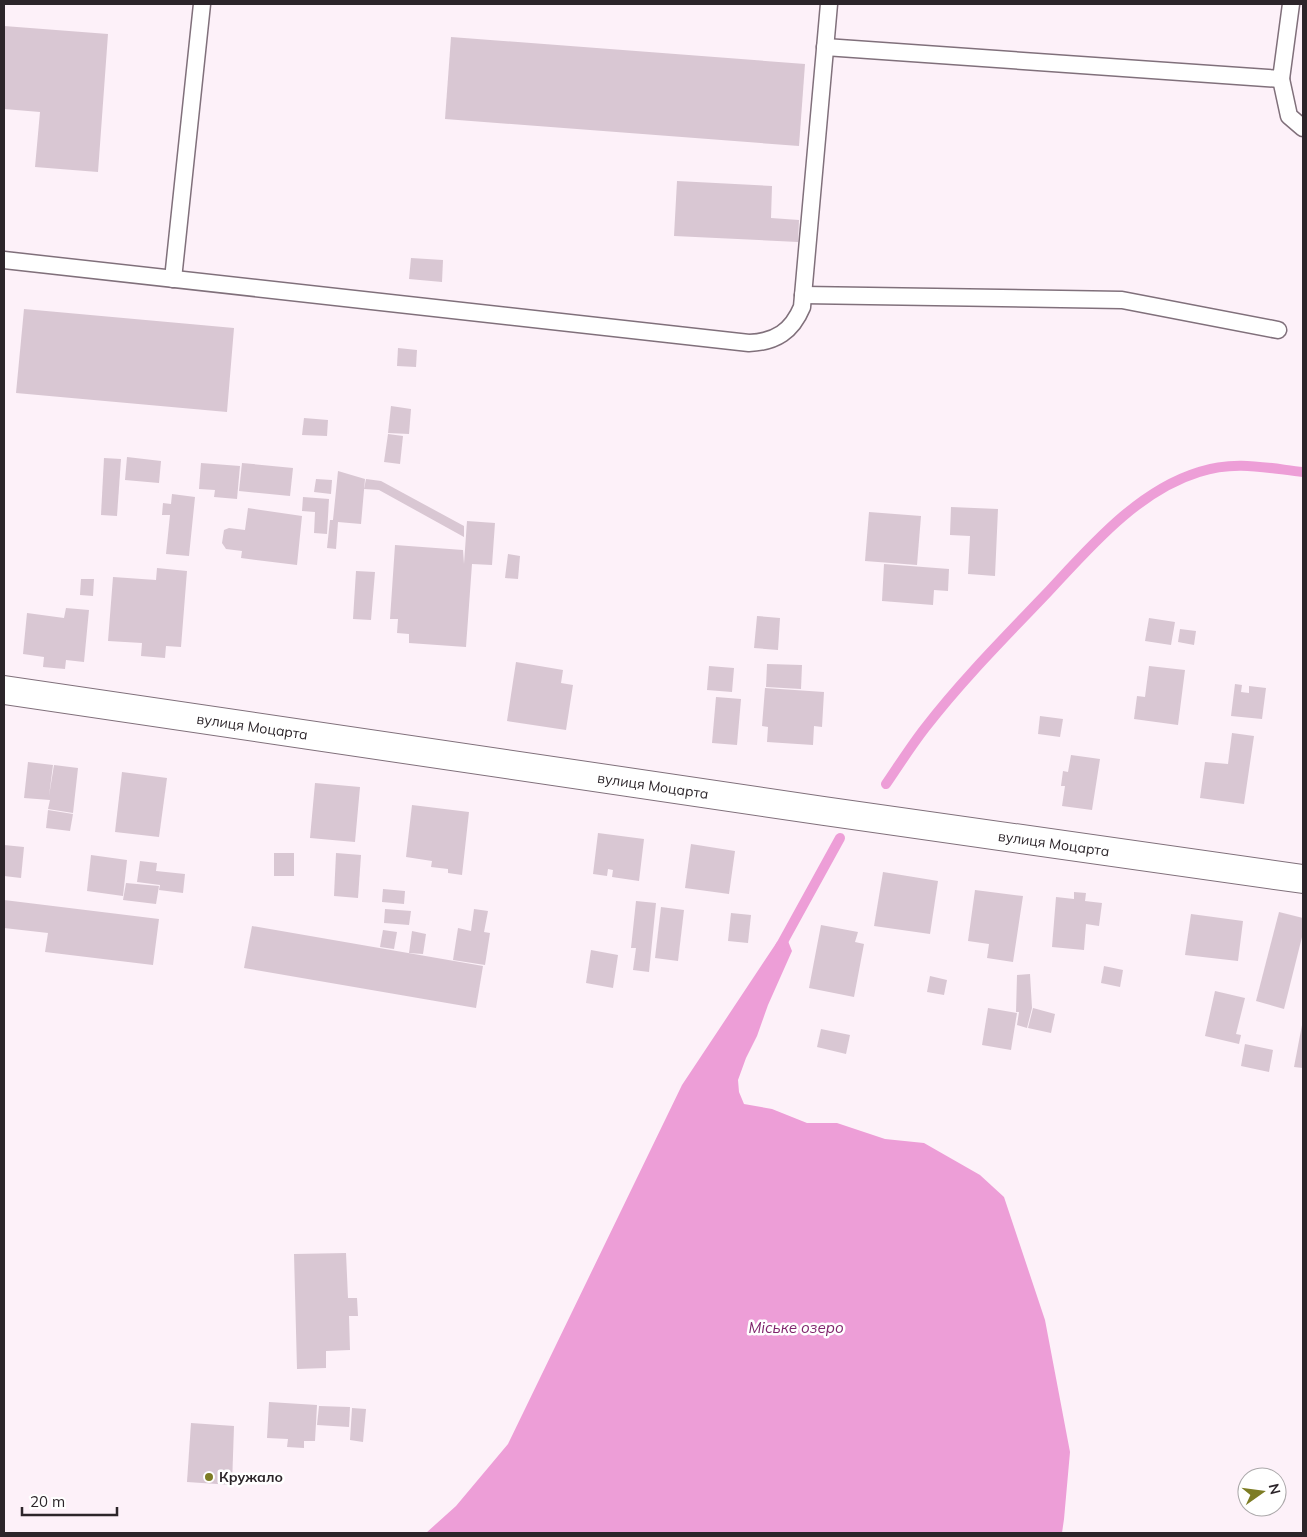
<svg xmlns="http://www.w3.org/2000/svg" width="1307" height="1537" font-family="Mulish,sans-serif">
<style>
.water{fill:#ed9ed7}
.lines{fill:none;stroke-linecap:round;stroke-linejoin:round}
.stream{stroke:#ed9ed7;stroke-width:10}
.building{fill:#d9c7d3}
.lane-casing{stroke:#80707b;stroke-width:19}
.street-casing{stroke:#80707b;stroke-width:30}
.lane{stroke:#fff;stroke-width:16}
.street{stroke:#fff;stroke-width:28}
.poi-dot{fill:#7d7c24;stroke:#fff;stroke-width:2}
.labels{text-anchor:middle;stroke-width:5;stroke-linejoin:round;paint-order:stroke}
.street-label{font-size:14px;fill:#2c252a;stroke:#fff}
.poi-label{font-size:14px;font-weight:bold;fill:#2c252a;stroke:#fff;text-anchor:start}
.water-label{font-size:15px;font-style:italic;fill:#7f256c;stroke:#fff}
</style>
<rect width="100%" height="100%" fill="#fdf1f9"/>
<!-- water -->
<path class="water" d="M 786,936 L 792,951 L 768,1005 L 757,1036 L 746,1058 L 738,1080 L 739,1092 L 744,1104 L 772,1109 L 807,1123 L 837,1123 L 885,1139 L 924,1143 L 980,1175 L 1004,1197 L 1045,1320 L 1070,1452 L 1064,1519 L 1062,1533 L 426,1533 L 456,1506 L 508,1444 L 682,1085 L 777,942 Z"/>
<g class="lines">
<!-- stream -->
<g class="stream">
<path d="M 886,784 C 899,765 911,746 925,728 C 962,680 1005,637 1047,593 C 1089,548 1137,491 1199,472 C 1234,460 1267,468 1303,472"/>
<path d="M 780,947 L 840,838"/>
</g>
</g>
<!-- building -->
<g class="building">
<path d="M 4,26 L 108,34 L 98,172 L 35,167 L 40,112 L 4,109 Z"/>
<path d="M 451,37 L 805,64 L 799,146 L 445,119 Z"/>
<path d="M 677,181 L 772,186 L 771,218 L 799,220 L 798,242 L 674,236 Z"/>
<path d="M 411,258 L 443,260 L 442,282 L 409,279 Z"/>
<path d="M 24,309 L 234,328 L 227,412 L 16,393 Z"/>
<path d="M 398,348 L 417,350 L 416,367 L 397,366 Z"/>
<path d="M 391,406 L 411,409 L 409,434 L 388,433 Z"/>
<path d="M 304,418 L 328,420 L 327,436 L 302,435 Z"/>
<path d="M 388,434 L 403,436 L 400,464 L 384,462 Z"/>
<path d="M 127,457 L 161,461 L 159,483 L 125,480 Z"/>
<path d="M 104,458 L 121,459 L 117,516 L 101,515 Z"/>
<path d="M 201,463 L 240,466 L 237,499 L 214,497 L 215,490 L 199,489 Z"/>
<path d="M 242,463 L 293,468 L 290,496 L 239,491 Z"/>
<path d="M 338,471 L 365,479 L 361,524 L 338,522 L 336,549 L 327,548 L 330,520 L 333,520 Z"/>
<path d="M 316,479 L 332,480 L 331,494 L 314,492 Z"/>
<path d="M 366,479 L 381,481 L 464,526 L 464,537 L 379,490 L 364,489 Z"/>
<path d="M 172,494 L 195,497 L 189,556 L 166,554 L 170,515 L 162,515 L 163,503 L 171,504 Z"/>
<path d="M 303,497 L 329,499 L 327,534 L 314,533 L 315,512 L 302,511 Z"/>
<path d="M 951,507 L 998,509 L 995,576 L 968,574 L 970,536 L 950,535 Z"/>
<path d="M 248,508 L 302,516 L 297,565 L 241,558 L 242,551 L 226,549 L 222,543 L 224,530 L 229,528 L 245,530 Z"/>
<path d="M 869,512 L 921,516 L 917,565 L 865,561 Z"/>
<path d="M 467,521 L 495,523 L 492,565 L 472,564 L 466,647 L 409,643 L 409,634 L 397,633 L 398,619 L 390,619 L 395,545 L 463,550 L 464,564 Z"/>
<path d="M 508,554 L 520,556 L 518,579 L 505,578 Z"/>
<path d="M 884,564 L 949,569 L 948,591 L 934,590 L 933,605 L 882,601 Z"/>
<path d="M 157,568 L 187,571 L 181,647 L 166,646 L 165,658 L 141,656 L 142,643 L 108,641 L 113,577 L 156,580 Z"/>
<path d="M 356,571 L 375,572 L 371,620 L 353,619 Z"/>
<path d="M 81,579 L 94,579 L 93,596 L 80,595 Z"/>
<path d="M 66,608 L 89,610 L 84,662 L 66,660 L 65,669 L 43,667 L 44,657 L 23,654 L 27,613 L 64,618 Z"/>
<path d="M 757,616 L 780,618 L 778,650 L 754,648 Z"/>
<path d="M 1149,618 L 1175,622 L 1171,645 L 1145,641 Z"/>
<path d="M 1180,629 L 1196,631 L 1194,645 L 1178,642 Z"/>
<path d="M 516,662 L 563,670 L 561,683 L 573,685 L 566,730 L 507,721 Z"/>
<path d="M 767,664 L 802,665 L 801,689 L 766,687 Z"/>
<path d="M 709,666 L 734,668 L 732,692 L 707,690 Z"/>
<path d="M 1149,666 L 1185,670 L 1178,725 L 1134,719 L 1137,696 L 1145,697 Z"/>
<path d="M 1235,684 L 1242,685 L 1241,692 L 1249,693 L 1249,686 L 1266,688 L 1262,719 L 1231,716 Z"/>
<path d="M 765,688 L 824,692 L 822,727 L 814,726 L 813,745 L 767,742 L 768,727 L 762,726 Z"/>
<path d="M 716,697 L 741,699 L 737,745 L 712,743 Z"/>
<path d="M 1040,716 L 1063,719 L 1060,737 L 1038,734 Z"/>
<path d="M 1232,733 L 1254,736 L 1244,804 L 1200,798 L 1205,762 L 1228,764 Z"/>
<path d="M 1071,755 L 1100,759 L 1092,810 L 1062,806 L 1065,786 L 1061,786 L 1063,771 L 1068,772 Z"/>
<path d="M 28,762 L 53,765 L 49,796 L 54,765 L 78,768 L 73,813 L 48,809 L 50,800 L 24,798 Z"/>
<path d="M 122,772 L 167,778 L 159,837 L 115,832 Z"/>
<path d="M 315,783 L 360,787 L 355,842 L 310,838 Z"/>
<path d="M 412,805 L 469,812 L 462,875 L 448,873 L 448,869 L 431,867 L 432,861 L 406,857 Z"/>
<path d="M 48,810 L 73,814 L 70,831 L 46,828 Z"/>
<path d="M 598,833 L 644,839 L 639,881 L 612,877 L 613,870 L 608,869 L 607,876 L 593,874 Z"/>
<path d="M 691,844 L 735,851 L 729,894 L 685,888 Z"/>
<path d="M 4,845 L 24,847 L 21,878 L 4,876 Z"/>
<rect x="274" y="853" width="20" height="23"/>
<path d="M 336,853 L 361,855 L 358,898 L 334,896 Z"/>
<path d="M 91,855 L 127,860 L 123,896 L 87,891 Z"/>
<path d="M 140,861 L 157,863 L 156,871 L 185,874 L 183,893 L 159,890 L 160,885 L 137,882 Z"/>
<path d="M 883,872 L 938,881 L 930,934 L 874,926 Z"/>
<path d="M 126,883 L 159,886 L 156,904 L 123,900 Z"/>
<path d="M 383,889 L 405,891 L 404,904 L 382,902 Z"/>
<path d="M 975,890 L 1023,896 L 1013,962 L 987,958 L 989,944 L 968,941 Z"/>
<path d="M 1074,892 L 1086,893 L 1085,901 L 1102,903 L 1099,926 L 1086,924 L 1084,950 L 1052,947 L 1056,897 L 1074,899 Z"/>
<path d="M 4,900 L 159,919 L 153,965 L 45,952 L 48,933 L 4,928 Z"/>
<path d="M 636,901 L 656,903 L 649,972 L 633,970 L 636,948 L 631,948 Z"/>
<path d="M 661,907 L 684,910 L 678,961 L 655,958 Z"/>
<path d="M 385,909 L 411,911 L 409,925 L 384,923 Z"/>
<path d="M 474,909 L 488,911 L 484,932 L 490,933 L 485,965 L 453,960 L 458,928 L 471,931 Z"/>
<path d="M 1279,912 L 1303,918 L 1303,933 L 1284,1009 L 1256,1001 Z"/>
<path d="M 731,913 L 751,915 L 748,943 L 728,941 Z"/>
<path d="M 1191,914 L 1243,921 L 1238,961 L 1185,955 Z"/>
<path d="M 821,925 L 858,932 L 855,942 L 864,944 L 854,997 L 809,988 Z"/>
<path d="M 252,926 L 483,966 L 476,1008 L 244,968 Z"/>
<path d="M 383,930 L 397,932 L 394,949 L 380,947 Z"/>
<path d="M 412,931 L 426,934 L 423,954 L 409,953 Z"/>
<path d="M 591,950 L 618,955 L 613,988 L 586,983 Z"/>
<path d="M 1104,966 L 1123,970 L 1120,987 L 1101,983 Z"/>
<path d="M 1030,974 L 1032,1008 L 1027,1028 L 1017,1025 L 1019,1012 L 1016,1012 L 1017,975 Z"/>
<path d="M 930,976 L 947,980 L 944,995 L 927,992 Z"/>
<path d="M 1215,991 L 1245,998 L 1236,1034 L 1241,1035 L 1239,1044 L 1205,1036 Z"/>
<path d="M 988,1008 L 1017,1013 L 1011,1050 L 982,1045 Z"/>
<path d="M 1033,1008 L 1055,1014 L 1051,1033 L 1028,1028 Z"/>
<path d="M 1302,1025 L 1303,1025 L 1303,1068 L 1294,1067 Z"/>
<path d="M 821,1029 L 850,1035 L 846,1054 L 817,1047 Z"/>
<path d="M 1245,1044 L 1273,1050 L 1269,1072 L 1241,1066 Z"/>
<path d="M 346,1253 L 348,1298 L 357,1298 L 358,1316 L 349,1316 L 350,1350 L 326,1351 L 326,1368 L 297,1369 L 294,1254 Z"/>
<path d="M 269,1402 L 317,1405 L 315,1441 L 304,1441 L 304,1448 L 287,1447 L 288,1439 L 267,1438 Z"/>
<path d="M 319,1406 L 350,1407 L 349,1427 L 317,1425 Z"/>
<path d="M 352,1408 L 366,1409 L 363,1442 L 350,1440 Z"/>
<path d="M 191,1423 L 234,1426 L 232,1485 L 187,1482 Z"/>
</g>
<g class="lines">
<!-- lane casing -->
<g class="lane-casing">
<g id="lane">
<path d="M 825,47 L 1281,79 L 1291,4"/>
<path d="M 1281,79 L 1289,116 L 1303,128"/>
<path d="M 4,260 L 749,343 C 776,342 792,331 802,307 L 829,4"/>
<path d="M 173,279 L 202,4"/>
<path d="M 803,295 L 1122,300 L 1278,330"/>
</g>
</g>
<!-- street casing -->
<g class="street-casing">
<g id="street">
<path id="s1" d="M 4,690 L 824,811 L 1303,879"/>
</g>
</g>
<!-- lane -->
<use href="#lane" class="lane"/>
<!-- street -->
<use href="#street" class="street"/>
</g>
<!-- markers -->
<circle class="poi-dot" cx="209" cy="1477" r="5"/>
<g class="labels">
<!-- street labels -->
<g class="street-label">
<text dy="5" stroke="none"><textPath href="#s1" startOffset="251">вулиця Моцарта</textPath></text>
<text dy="5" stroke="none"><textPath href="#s1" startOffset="656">вулиця Моцарта</textPath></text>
<text dy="5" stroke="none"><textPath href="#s1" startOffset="1061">вулиця Моцарта</textPath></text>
</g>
<!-- poi labels -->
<g class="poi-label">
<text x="219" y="1482">Кружало</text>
</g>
<!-- water labels -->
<g class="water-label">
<text x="796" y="1333">Міське озеро</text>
</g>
</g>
<!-- border -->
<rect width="1307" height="1537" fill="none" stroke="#2c252a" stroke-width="10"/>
<!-- north arrow -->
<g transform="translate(1262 1492) rotate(76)"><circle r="24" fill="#ffffff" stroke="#aba8aa"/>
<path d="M0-4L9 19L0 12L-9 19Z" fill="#7d7c24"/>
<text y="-8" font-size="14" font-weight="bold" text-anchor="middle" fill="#2c252a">N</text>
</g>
<!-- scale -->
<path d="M22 1507v8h95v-8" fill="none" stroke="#2c252a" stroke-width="2.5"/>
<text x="30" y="1507" font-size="15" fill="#2c252a" stroke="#ffffff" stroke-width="4" paint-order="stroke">20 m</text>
</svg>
